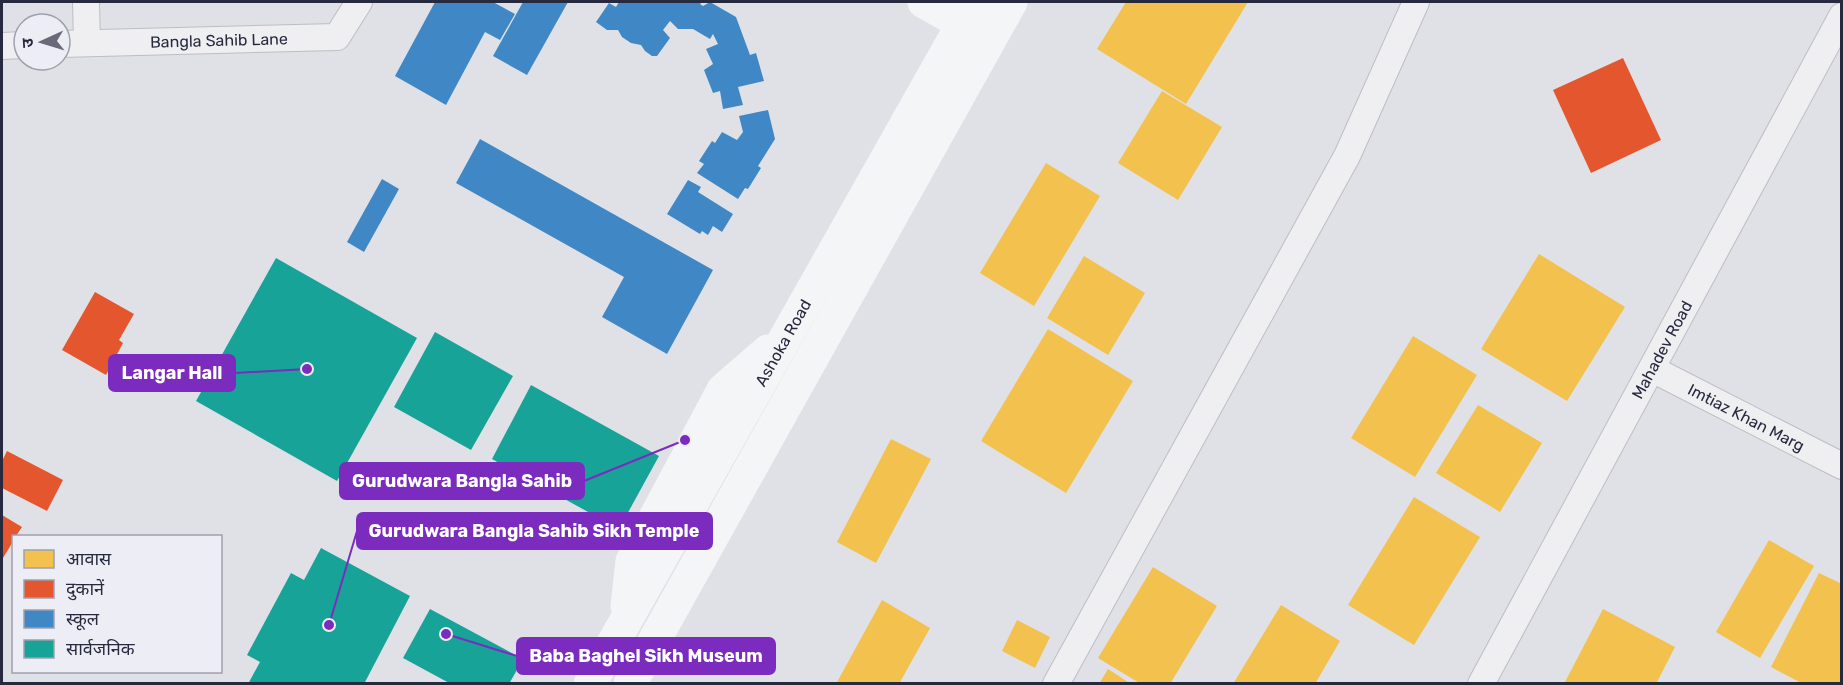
<svg xmlns="http://www.w3.org/2000/svg" width="1843" height="685" font-family="Rubik,'Noto Sans Devanagari',sans-serif">
<style>
.homes{fill:#f2c14e}
.shops{fill:#e4572e}
.schools{fill:#3f88c5}
.public{fill:#17a398}
.lines{fill:none;stroke-linecap:round;stroke-linejoin:round}
.street-casing{stroke:#bdbec3;stroke-width:28}
.street{stroke:#efeff2;stroke-width:26}
.secondary{stroke:#f4f5f6;stroke-width:33}
.labels{text-anchor:middle;stroke-width:6;stroke-linejoin:round;paint-order:stroke}
.street-label{font-size:16px;fill:#272a3f;stroke:#edeef5}
.leader{fill:none;stroke:#7b2cbf;stroke-width:2}
.callout-dot{fill:#7b2cbf;stroke:#edeef5;stroke-width:2}
.callout{fill:#7b2cbf;stroke:#7b2cbf;stroke-width:2}
.callout-label{font-size:18px;text-anchor:middle;font-weight:bold;fill:#fff}
</style>
<rect width="100%" height="100%" fill="#e0e1e6"/>
<!-- homes -->
<g class="homes">
<path d="M 1126,2 L 1248,2 L 1186,104 L 1097,49 Z"/>
<path d="M 1162,91 L 1222,127 L 1178,200 L 1118,163 Z"/>
<path d="M 1046,163 L 1100,196 L 1034,306 L 980,273 Z"/>
<path d="M 1539,254 L 1625,307 L 1567,401 L 1481,349 Z"/>
<path d="M 1084,256 L 1145,293 L 1108,355 L 1047,318 Z"/>
<path d="M 1048,329 L 1133,381 L 1066,493 L 981,441 Z"/>
<path d="M 1413,336 L 1477,375 L 1415,477 L 1351,438 Z"/>
<path d="M 1478,405 L 1542,443 L 1500,512 L 1436,473 Z"/>
<path d="M 891,439 L 931,459 L 876,563 L 837,542 Z"/>
<path d="M 1414,497 L 1480,537 L 1414,645 L 1348,605 Z"/>
<path d="M 1769,540 L 1814,566 L 1760,658 L 1716,632 Z"/>
<path d="M 1153,567 L 1217,606 L 1170,684 L 1141,684 L 1098,658 Z"/>
<path d="M 1819,573 L 1842,584 L 1842,684 L 1803,684 L 1771,667 Z"/>
<path d="M 882,600 L 930,628 L 899,684 L 836,684 Z"/>
<path d="M 1281,605 L 1340,641 L 1315,684 L 1233,684 Z"/>
<path d="M 1603,609 L 1675,647 L 1656,684 L 1564,684 Z"/>
<path d="M 1017,620 L 1050,637 L 1035,668 L 1002,651 Z"/>
<path d="M 1108,669 L 1131,684 L 1099,684 Z"/>
</g>
<!-- shops -->
<g class="shops">
<path d="M 1623,58 L 1661,140 L 1591,173 L 1553,90 Z"/>
<path d="M 95,292 L 134,314 L 119,340 L 123,343 L 106,375 L 62,350 Z"/>
<path d="M 7,451 L 63,480 L 47,511 L 2,488 L 2,461 Z"/>
<path d="M 2,515 L 22,527 L 16,536 L 14,536 L 14,540 L 3,558 L 2,557 Z"/>
</g>
<!-- schools -->
<g class="schools">
<path d="M 435,2 L 493,2 L 515,14 L 500,40 L 485,32 L 446,105 L 395,76 Z"/>
<path d="M 523,2 L 568,2 L 527,75 L 493,56 Z"/>
<path d="M 619,2 L 702,2 L 700,4 L 703,6 L 710,2 L 736,17 L 750,55 L 756,53 L 764,81 L 738,87 L 743,105 L 723,109 L 720,91 L 713,93 L 704,70 L 713,64 L 706,49 L 718,44 L 713,34 L 710,39 L 693,29 L 678,29 L 670,21 L 663,30 L 670,38 L 657,56 L 652,56 L 645,51 L 641,45 L 631,43 L 622,37 L 618,30 L 607,30 L 596,22 L 609,3 L 616,7 Z"/>
<path d="M 768,110 L 775,139 L 758,166 L 761,168 L 748,189 L 745,188 L 738,199 L 697,173 L 704,164 L 699,161 L 712,141 L 715,143 L 722,132 L 737,140 L 743,132 L 739,116 Z"/>
<path d="M 480,139 L 713,270 L 667,354 L 602,317 L 624,277 L 456,183 Z"/>
<path d="M 382,179 L 399,189 L 364,252 L 347,242 Z"/>
<path d="M 688,180 L 701,187 L 698,192 L 733,214 L 722,232 L 713,226 L 708,235 L 702,231 L 700,234 L 667,214 Z"/>
</g>
<!-- public -->
<g class="public">
<path d="M 276,258 L 417,338 L 337,481 L 196,401 Z"/>
<path d="M 435,332 L 513,376 L 471,450 L 394,407 Z"/>
<path d="M 531,385 L 659,456 L 619,529 L 492,459 Z"/>
<path d="M 321,548 L 410,596 L 364,684 L 248,684 L 260,662 L 247,655 L 291,573 L 304,580 Z"/>
<path d="M 430,609 L 523,659 L 509,684 L 451,684 L 403,658 Z"/>
</g>
<g class="lines">
<!-- street casing -->
<g class="street-casing">
<g id="street">
<path d="M 86,2 L 87,43"/>
<path id="s1" d="M 60,44 L 337,37 L 359,2"/>
<path d="M 2,46 L 24,45"/>
<path id="s2" d="M 1652,369 L 1842,466"/>
<path d="M 1056,684 L 1347,156 L 1416,2"/>
<path id="s3" d="M 1481,684 L 1842,16"/>
</g>
</g>
<!-- street -->
<use href="#street" class="street"/>
<!-- secondary -->
<g class="secondary">
<path d="M 924,2 L 963,24"/>
<path d="M 627,606 L 632,561 L 723,390 L 768,351"/>
<path id="s4" d="M 590,684 L 975,2"/>
<path d="M 630,684 L 1011,2"/>
</g>
</g>
<g class="labels">
<!-- street labels -->
<g class="street-label">
<text dy="6" stroke="none"><textPath href="#s1" startOffset="159">Bangla Sahib Lane</textPath></text>
<text dy="6" stroke="none"><textPath href="#s4" startOffset="392">Ashoka Road</textPath></text>
<text dy="6" stroke="none"><textPath href="#s3" startOffset="380">Mahadev Road</textPath></text>
<text dy="6" stroke="none"><textPath href="#s2" startOffset="106">Imtiaz Khan Marg</textPath></text>
</g>
</g>
<!-- callouts -->
<path class="leader" d="M307 369L235 373M685 440L584 481M329 625L357 531M446 634L517 656"/>
<g class="callout-dot">
<circle cx="307" cy="369" r="6"/>
<circle cx="685" cy="440" r="6"/>
<circle cx="329" cy="625" r="6"/>
<circle cx="446" cy="634" r="6"/>
</g>
<g class="callout">
<rect x="109" y="355" width="126" height="36" rx="6"/>
<rect x="340" y="463" width="244" height="36" rx="6"/>
<rect x="357" y="513" width="355" height="36" rx="6"/>
<rect x="517" y="638" width="258" height="36" rx="6"/>
</g>
<g class="callout-label">
<text x="172" y="379">Langar Hall</text>
<text x="462" y="487">Gurudwara Bangla Sahib</text>
<text x="534" y="537">Gurudwara Bangla Sahib Sikh Temple</text>
<text x="646" y="662">Baba Baghel Sikh Museum</text>
</g>
<!-- border -->
<rect width="1843" height="685" fill="none" stroke="#272a3f" stroke-width="6"/>
<!-- legend -->
<rect x="12" y="535" width="210" height="138" fill="#edeef5" stroke="#9ea0ac" stroke-width="1.5"/>
<rect x="24" y="550" width="30" height="18" fill="#f2c14e" stroke="#9ea0ac" stroke-width="1.5"/>
<text x="66" y="565" font-size="18" fill="#272a3f">आवास</text>
<rect x="24" y="580" width="30" height="18" fill="#e4572e" stroke="#9ea0ac" stroke-width="1.5"/>
<text x="66" y="595" font-size="18" fill="#272a3f">दुकानें</text>
<rect x="24" y="610" width="30" height="18" fill="#3f88c5" stroke="#9ea0ac" stroke-width="1.5"/>
<text x="66" y="625" font-size="18" fill="#272a3f">स्कूल</text>
<rect x="24" y="640" width="30" height="18" fill="#17a398" stroke="#9ea0ac" stroke-width="1.5"/>
<text x="66" y="655" font-size="18" fill="#272a3f">सार्वजनिक</text>
<!-- north arrow -->
<g transform="translate(42 42) rotate(266)"><circle r="28" fill="#edeef5" stroke="#9ea0ac" stroke-width="1.5"/>
<path d="M0-4.5L10 22L0 15L-10 22Z" fill="#686a79"/>
<text y="-9" font-size="16" font-weight="bold" text-anchor="middle" fill="#272a3f">उ</text>
</g>
</svg>
